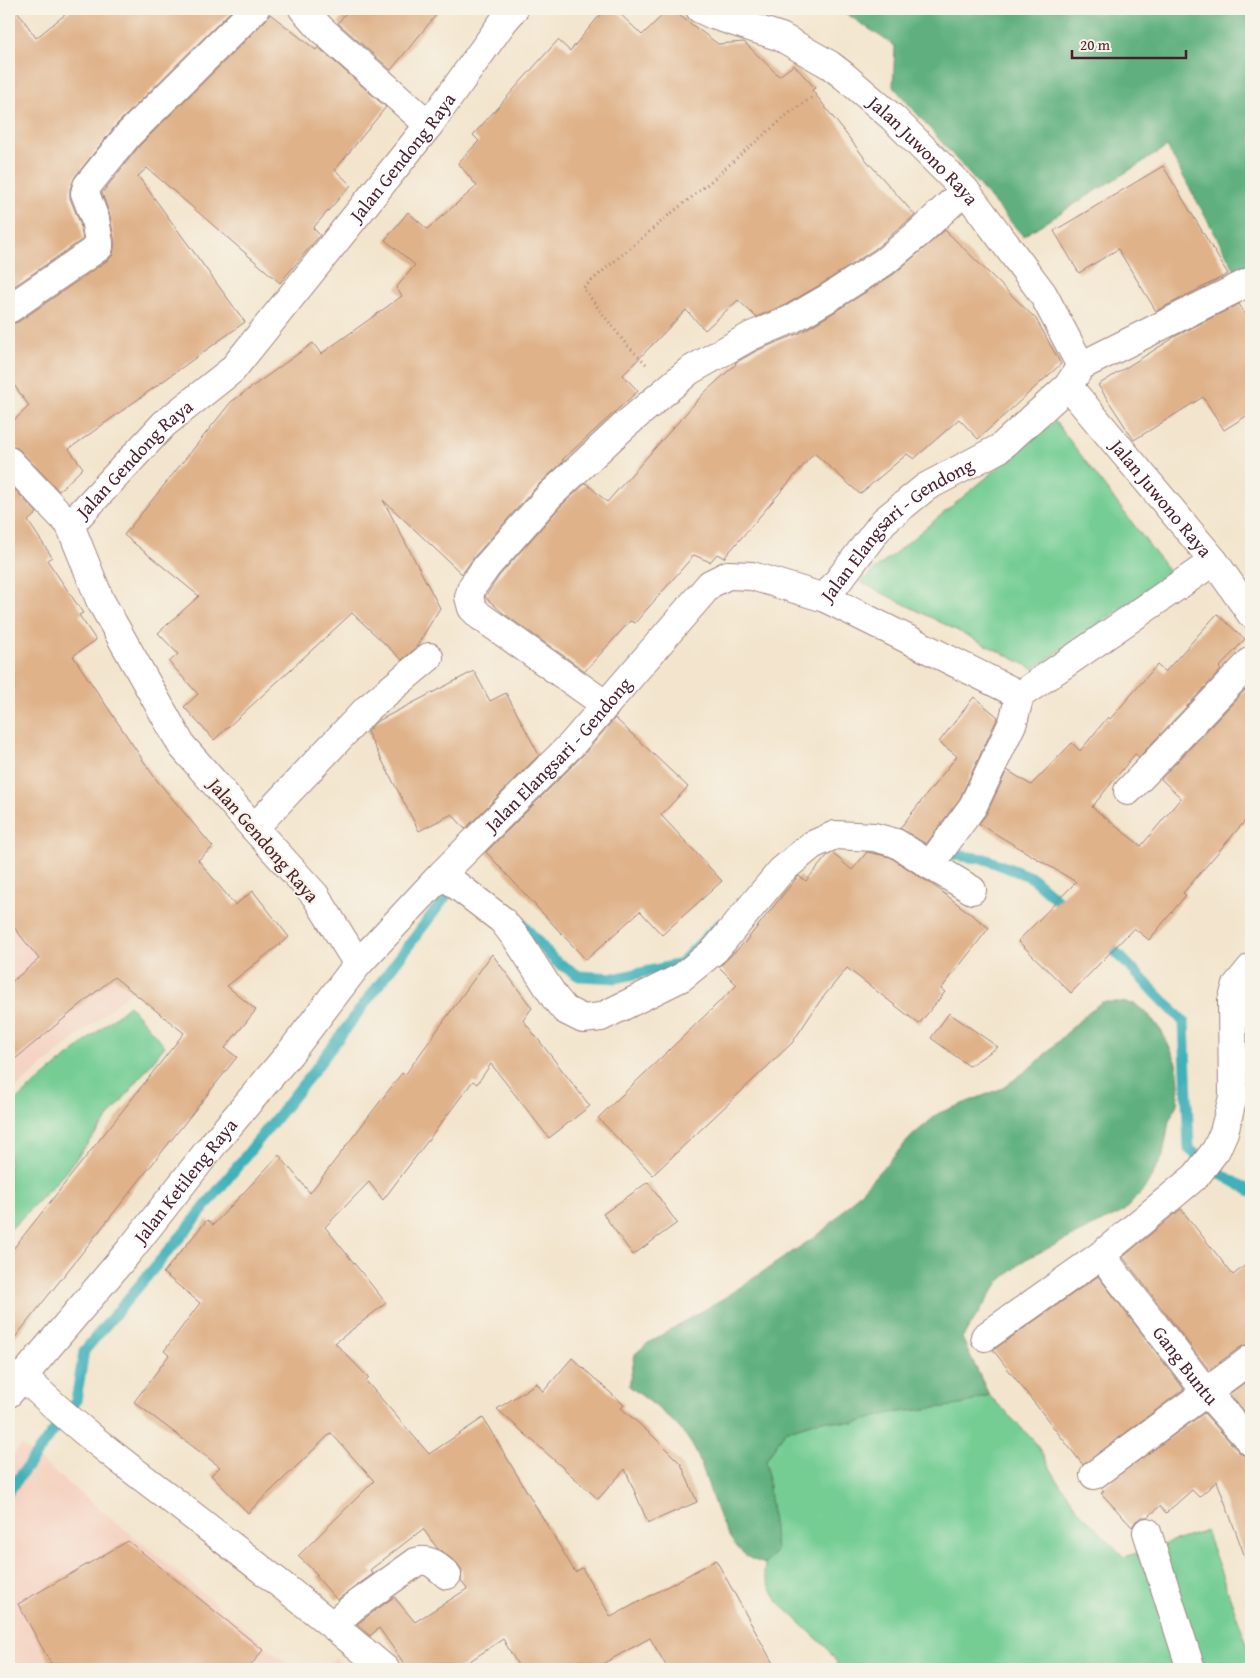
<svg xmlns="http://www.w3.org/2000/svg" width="1260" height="1678" font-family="'Gentium Book Plus',serif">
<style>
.built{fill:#f5d3c2}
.green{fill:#74cd94;stroke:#5f7660}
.forest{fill:#5fb07e;stroke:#546854}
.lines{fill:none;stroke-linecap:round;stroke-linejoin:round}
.stream{stroke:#40b0b9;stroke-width:11}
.building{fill:#dfb28a}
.minor-casing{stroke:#9e827c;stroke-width:30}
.major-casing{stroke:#9e827c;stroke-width:30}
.path{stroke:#9e827c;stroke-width:3;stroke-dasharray:1 4;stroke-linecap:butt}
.minor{stroke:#fff;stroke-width:28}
.major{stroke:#fff;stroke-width:28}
.labels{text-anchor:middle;stroke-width:4;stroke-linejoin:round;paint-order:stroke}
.street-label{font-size:19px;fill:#4a1f2b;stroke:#f7f3e8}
</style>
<rect width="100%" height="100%" fill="#f7f3e8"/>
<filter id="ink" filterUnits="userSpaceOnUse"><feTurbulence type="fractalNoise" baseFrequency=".02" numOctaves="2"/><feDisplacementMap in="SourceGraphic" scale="10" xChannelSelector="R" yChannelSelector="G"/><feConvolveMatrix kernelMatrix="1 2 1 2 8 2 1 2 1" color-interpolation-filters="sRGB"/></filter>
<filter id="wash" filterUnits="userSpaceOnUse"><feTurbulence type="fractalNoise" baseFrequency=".0096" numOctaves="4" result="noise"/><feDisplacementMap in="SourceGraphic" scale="20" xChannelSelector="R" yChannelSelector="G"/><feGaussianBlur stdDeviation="1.12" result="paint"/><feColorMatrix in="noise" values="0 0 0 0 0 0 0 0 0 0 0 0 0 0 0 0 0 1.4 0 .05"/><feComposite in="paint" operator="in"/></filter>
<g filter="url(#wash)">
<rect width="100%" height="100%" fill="#f3e5cd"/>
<!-- built -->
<g class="built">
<path d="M 9,762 L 167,961 L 9,1094 Z"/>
<path d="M 21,1445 L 164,1561 L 293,1669 L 9,1669 L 9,1462 Z"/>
<path d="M 335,1659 L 346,1669 L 324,1669 Z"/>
</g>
<!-- green -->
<g class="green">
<path d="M 1055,421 L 1171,574 L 1034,669 L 860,582 Z"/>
<path d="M 129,1005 L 165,1046 L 63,1175 L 9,1231 L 9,1106 Z"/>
<path d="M 989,1395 L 1035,1442 L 1056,1478 L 1079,1511 L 1124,1557 L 1206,1531 L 1251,1655 L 1251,1669 L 837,1669 L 837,1663 L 827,1648 L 778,1602 L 764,1574 L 765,1564 L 776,1551 L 766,1460 L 785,1431 L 821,1420 L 855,1423 L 890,1413 L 961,1405 Z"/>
</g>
<!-- forest -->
<g class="forest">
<path d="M 839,9 L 1251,9 L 1251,264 L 1235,270 L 1167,147 L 1023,236 L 893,86 L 895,46 Z"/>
<path d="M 1102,1002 L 1119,1002 L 1135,1004 L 1150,1016 L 1162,1032 L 1177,1063 L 1179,1084 L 1177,1104 L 1169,1121 L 1163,1156 L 1146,1187 L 1123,1212 L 1026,1259 L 999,1282 L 962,1338 L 989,1395 L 961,1405 L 890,1413 L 855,1423 L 821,1420 L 785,1431 L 766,1460 L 776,1551 L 765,1564 C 760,1562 753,1560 748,1557 C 714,1533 712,1479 692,1445 C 678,1421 651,1403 629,1386 L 635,1354 L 648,1343 L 724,1298 L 825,1230 L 913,1135 L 939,1113 L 1003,1088 L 1034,1065 L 1087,1013 Z"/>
</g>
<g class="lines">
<!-- stream -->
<g class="stream">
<path d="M 940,853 L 985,859 L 1031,877 L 1070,911"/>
<path d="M 520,921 L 554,960 L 579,976 L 617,978 L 680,964 L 720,924"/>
<path d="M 1103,939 L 1184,1022 L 1189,1149 L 1224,1176 L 1251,1191"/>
<path d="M 9,1491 L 76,1401 L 84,1351 L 192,1223 L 313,1072 L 455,884"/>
</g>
</g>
<g id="blocks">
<!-- building -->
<g class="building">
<path d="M 9,9 L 16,9 L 36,38 L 72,9 L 233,9 L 117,124 L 75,177 L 70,189 L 70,198 L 80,223 L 83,239 L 9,290 Z"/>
<path d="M 349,9 L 441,9 L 391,70 L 338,23 Z"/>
<path d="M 605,9 L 615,9 L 642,35 L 669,9 L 671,9 L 718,44 L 744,42 L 779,76 L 794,65 L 815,88 L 812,90 L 867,161 L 915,215 L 875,249 L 820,285 L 785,305 L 756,317 L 738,300 L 705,330 L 686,310 L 623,375 L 638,391 L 562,460 L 564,461 L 538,485 L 475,556 L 462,574 L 383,500 L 440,608 L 415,649 L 402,660 L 352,613 L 214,740 L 184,707 L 198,694 L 169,662 L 178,654 L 158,633 L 199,596 L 124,535 L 231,402 L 313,343 L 321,354 L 402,296 L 396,288 L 415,265 L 385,240 L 408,212 L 427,229 L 477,186 L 458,163 L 479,141 L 473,135 L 558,40 L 570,51 Z"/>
<path d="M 270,14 L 316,50 L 318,47 L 386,107 L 335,170 L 351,185 L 313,228 L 320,235 L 280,283 L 147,168 L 138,176 L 245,322 L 69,449 L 83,468 L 59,491 L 20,450 L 14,446 L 9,446 L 9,425 L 29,406 L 9,378 L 9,324 L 18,322 L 108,260 L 113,255 L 115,243 L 110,216 L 102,193 L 140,145 L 266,20 Z"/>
<path d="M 1163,166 L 1228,274 L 1156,311 L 1118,249 L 1079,273 L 1054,231 Z"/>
<path d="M 945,230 L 1036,319 L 1061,364 L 978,439 L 959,419 L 914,459 L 907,454 L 860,494 L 814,453 L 724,558 L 717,554 L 710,562 L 694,555 L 635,623 L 630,621 L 585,671 L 503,613 L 485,597 L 499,576 L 561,506 L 586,483 L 607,502 L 704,393 L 736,364 L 735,363 L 758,350 L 800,333 L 836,311 L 894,274 Z"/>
<path d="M 1239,304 L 1251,323 L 1251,413 L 1224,430 L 1203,397 L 1134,440 L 1098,385 L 1172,339 L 1172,338 Z"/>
<path d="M 9,483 L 37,513 L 28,521 L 52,557 L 47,560 L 83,613 L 79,615 L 96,640 L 73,656 L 155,778 L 213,847 L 198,860 L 235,905 L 253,891 L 289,937 L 227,986 L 256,1010 L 225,1048 L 237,1057 L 9,1345 L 9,1254 L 184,1033 L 114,977 L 9,1064 L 9,984 L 39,959 L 9,921 Z"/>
<path d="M 1217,614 L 1245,639 L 1219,668 L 1221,670 L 1139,757 L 1135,754 L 1092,807 L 1141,846 L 1181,798 L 1161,779 L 1245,690 L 1251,696 L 1251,814 L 1183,893 L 1186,895 L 1149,940 L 1134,928 L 1071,993 L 1018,941 L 1076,882 L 979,824 L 987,813 L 1007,770 L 1031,785 L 1072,743 L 1080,751 L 1108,717 L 1110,719 L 1157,665 L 1165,672 Z"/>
<path d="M 474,671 L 490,701 L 506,693 L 539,755 L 465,829 L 452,814 L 419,831 L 367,732 L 376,722 Z"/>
<path d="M 974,697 L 998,717 L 960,798 L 926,844 L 900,828 L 957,756 L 939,742 Z"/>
<path d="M 615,718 L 688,787 L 661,815 L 722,881 L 662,935 L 640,911 L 586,960 L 486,852 L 583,755 Z"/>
<path d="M 867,852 L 890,857 L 937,888 L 989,928 L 941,989 L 945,992 L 919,1024 L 847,968 L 820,1001 L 792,1043 L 653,1175 L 598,1118 L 737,985 L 719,967 L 745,942 L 794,881 L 799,876 L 806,881 L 827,856 L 832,853 L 852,870 Z"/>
<path d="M 492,954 L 532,1008 L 523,1020 L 590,1106 L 549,1138 L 491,1064 L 477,1084 L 473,1081 L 383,1200 L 369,1182 L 325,1227 L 386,1303 L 335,1343 L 369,1378 L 366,1381 L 429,1454 L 483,1418 L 575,1572 L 582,1568 L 611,1617 L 716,1560 L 776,1669 L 668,1669 L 650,1638 L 593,1669 L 520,1669 L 503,1639 L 458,1669 L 408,1669 L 379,1628 L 370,1636 L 357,1624 L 394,1597 L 415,1622 L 467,1589 L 461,1581 L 462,1570 L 457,1563 L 437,1548 L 423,1529 L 370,1570 L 373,1574 L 337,1600 L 316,1576 L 318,1575 L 298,1556 L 374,1481 L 331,1433 L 248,1513 L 211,1475 L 220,1467 L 134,1402 L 169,1355 L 164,1351 L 200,1303 L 163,1273 L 207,1220 L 213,1225 L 279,1155 L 310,1193 L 402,1073 L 405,1075 Z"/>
<path d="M 949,1013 L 998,1047 L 969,1066 L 931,1038 Z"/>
<path d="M 648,1182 L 677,1223 L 633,1255 L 603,1214 Z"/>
<path d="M 1181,1209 L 1233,1275 L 1251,1261 L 1251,1344 L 1242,1346 L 1209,1370 L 1123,1257 Z"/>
<path d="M 1098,1276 L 1184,1389 L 1083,1465 L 993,1350 Z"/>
<path d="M 572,1358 L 624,1405 L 621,1408 L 654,1437 L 681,1464 L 697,1502 L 648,1523 L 625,1469 L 598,1499 L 497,1409 L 537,1383 L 543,1392 Z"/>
<path d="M 1251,1378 L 1251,1419 L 1229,1394 Z"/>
<path d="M 1204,1413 L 1239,1452 L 1246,1457 L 1251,1457 L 1251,1564 L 1248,1565 L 1217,1481 L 1199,1497 L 1192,1490 L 1166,1513 L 1160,1506 L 1148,1517 L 1142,1517 L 1136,1521 L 1132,1527 L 1101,1493 L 1104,1491 L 1101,1488 Z"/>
<path d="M 128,1541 L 263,1650 L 248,1669 L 54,1669 L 18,1604 Z"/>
</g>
</g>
</g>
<g filter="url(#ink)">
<use href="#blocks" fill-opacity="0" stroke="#9e827c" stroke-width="1"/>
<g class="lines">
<!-- minor casing -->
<g class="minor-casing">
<g id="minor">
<path d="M 303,9 L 321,29 L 429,125"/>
<path id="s1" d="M 700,9 L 713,15 L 781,37 L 830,65 L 843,75 L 893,118 L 965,190 L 1043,294 L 1081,366"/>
<path d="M 9,309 L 99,247 L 99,243 L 95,219 L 85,193 L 87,186 L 128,135 L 255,9"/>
<path id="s2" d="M 1068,386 L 1214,561 L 1251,614"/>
<path d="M 9,461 L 70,525"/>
<path id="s3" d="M 825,598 L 884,521 L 926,487 L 1000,448 L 1068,386 L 1081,366 L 1251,281"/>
<path d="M 1020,695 L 1214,561"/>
<path d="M 606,705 L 480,616 L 472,608 L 469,597 L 472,587 L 487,566 L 550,495 L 623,427 L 689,371 L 751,336 L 792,319 L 828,298 L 884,262 L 919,233 L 965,190"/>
<path d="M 1128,791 L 1251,661"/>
<path d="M 254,828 L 367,709 L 429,657"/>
<path d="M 930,865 L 972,890"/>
<path id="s4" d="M 358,964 L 442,874 L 572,744 L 710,584 L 728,575 L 752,576 L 825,598 L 1020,695 L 1013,722 L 973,806 L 930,865 L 896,843 L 874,837 L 835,835 L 812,845 L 781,871 L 715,950 L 682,977 L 601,1017 L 583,1019 L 565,1010 L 555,998 L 517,939 L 502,920 L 442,874"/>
<path id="s5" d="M 1251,968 L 1237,985 L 1232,1001 L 1233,1097 L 1224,1132 L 1216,1150 L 1196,1176 L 1101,1255 L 1206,1392 L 1251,1442"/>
<path d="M 985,1337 L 1101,1255"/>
<path d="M 22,1375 C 68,1421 119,1460 171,1499 C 243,1555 316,1610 385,1669"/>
<path d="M 1094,1475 L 1251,1359"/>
<path d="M 1147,1532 L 1191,1669"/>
<path d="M 333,1625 L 352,1608 L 416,1562 C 430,1557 437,1567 447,1575"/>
</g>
</g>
<!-- major casing -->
<g class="major-casing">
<g id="major">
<path id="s6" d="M 9,1393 L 130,1250 L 215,1142 L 290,1053 L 358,964 L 315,895 L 254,828 L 182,746 L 100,600 L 70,525 L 164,424 L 232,370 L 429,125 L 503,22 L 514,9"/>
</g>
</g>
<!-- path -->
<path class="path" d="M 646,364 L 625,343 L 583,288 L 669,215 L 702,189 L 747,149 L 791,112 L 814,96"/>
<!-- minor -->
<use href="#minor" class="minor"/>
<!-- major -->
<use href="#major" class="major"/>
</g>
</g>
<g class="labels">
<!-- street labels -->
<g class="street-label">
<text dy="7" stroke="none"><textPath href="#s1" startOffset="269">Jalan Juwono Raya</textPath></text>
<text dy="7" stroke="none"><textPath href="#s6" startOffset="1580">Jalan Gendong Raya</textPath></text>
<text dy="7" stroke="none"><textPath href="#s6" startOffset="1175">Jalan Gendong Raya</textPath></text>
<text dy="7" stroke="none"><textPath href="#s2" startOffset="146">Jalan Juwono Raya</textPath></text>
<text dy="7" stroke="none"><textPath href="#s3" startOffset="101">Jalan Elangsari - Gendong</textPath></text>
<text dy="7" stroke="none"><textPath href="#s4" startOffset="290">Jalan Elangsari - Gendong</textPath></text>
<text transform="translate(264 840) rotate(49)" y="7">Jalan Gendong Raya</text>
<text dy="7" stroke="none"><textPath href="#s6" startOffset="276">Jalan Ketileng Raya</textPath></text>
<text dy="7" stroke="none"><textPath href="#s5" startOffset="486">Gang Buntu</textPath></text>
</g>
</g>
<!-- margin -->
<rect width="1260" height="1678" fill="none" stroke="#f7f3e8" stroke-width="30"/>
<!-- scale -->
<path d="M1072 50v8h114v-8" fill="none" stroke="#4a1f2b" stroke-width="2.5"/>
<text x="1080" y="50" font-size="15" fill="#4a1f2b" stroke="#f7f3e8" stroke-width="4" paint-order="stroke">20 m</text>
</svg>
